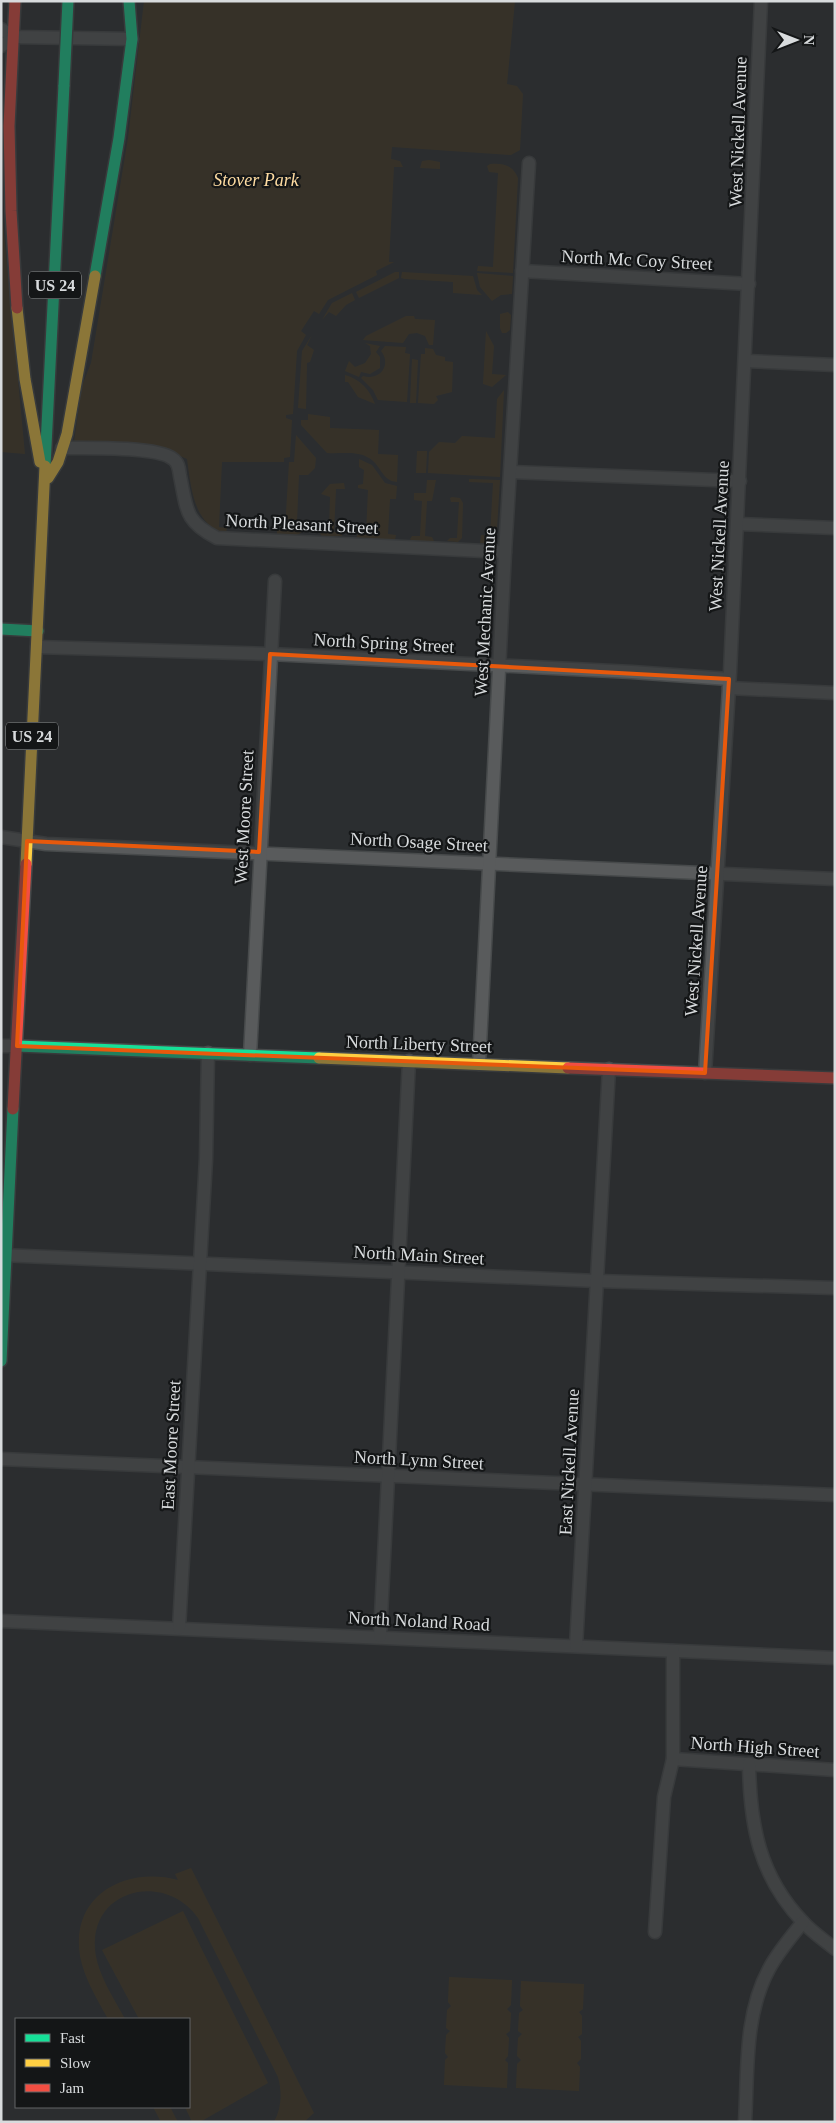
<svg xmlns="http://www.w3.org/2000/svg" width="836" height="2123" font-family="Georgia,serif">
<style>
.green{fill:#443720}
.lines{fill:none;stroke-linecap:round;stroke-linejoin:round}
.street-casing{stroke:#474a4b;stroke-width:15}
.fast-casing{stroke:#474a4b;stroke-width:14}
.slow-casing{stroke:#474a4b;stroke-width:14}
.jam-casing{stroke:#474a4b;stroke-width:14}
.street{stroke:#595b5c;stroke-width:12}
.fast{stroke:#16e098;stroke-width:11}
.slow{stroke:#ffcf43;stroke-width:11}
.jam{stroke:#f24e42;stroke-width:11}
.fast-bridge-casing{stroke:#474a4b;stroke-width:14;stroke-linecap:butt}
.fast-bridge{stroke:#16e098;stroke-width:11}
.marked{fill:none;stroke:#e8590c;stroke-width:4;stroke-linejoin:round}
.labels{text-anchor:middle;stroke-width:4.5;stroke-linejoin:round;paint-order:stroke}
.shield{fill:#141617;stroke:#9da0a2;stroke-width:1}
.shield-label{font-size:16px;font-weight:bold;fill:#d8dbdd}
.street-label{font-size:18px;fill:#d8dbdd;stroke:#141617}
.park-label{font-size:18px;font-style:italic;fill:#fddba1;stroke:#141617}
</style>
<rect width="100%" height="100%" fill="#2b2e30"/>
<!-- green -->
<g class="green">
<path d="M 144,1 L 515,1 L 507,84 L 517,86 L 523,94 L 520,150 L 511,155 L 392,147 L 391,159 L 400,161 L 403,167 L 394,167 L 389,262 L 394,262 L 376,271 L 377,275 L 328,300 L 319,314 L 314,311 L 301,331 L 306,335 L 297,351 L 293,414 L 286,415 L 286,418 L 292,420 L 290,457 L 284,458 L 284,462 L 222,462 L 219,527 L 227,528 L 226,533 C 193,526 191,486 187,459 L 169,451 L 74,442 L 82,386 L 91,363 L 128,138 Z"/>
<path d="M 429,160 L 440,162 L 440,169 L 420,168 L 422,161 Z"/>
<path d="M 490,164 C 503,163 513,165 518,178 L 513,273 L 477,271 L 478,266 L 493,267 L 498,173 L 489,172 L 487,166 Z"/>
<path d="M 1,201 L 25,454 L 1,452 Z"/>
<path d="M 395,272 L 399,272 L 399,278 L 359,298 L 356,292 Z"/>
<path d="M 402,272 L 473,276 L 477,290 L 482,295 L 453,293 L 453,282 L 405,279 L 401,278 Z"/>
<path d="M 477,273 L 513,276 L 512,294 L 501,295 L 492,301 L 480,287 Z"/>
<path d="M 352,293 L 355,300 L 346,305 L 336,316 L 329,312 L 322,320 L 332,303 Z"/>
<path d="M 508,312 L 511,315 L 510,330 L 506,333 L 502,333 L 500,328 L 500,314 Z"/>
<path d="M 406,316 L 414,316 L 415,319 L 435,320 L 433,345 L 429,345 L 425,336 L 417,333 L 409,334 L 403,343 L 363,340 L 366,336 Z"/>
<path d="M 486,331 L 494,346 L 492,374 L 506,375 L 492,387 L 483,384 Z"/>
<path d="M 312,335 L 307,345 L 314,350 L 310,362 L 307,363 L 306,409 L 298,408 L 302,351 Z"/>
<path d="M 365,343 L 380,346 L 376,352 L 380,357 L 380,368 L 370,374 L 361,372 L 359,377 L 345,371 L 349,361 L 355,367 L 365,363 L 371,354 L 370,346 Z"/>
<path d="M 385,346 L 406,347 L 405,353 L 410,354 L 407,402 L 378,400 L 373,390 L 361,378 L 363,376 C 380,381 392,365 381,351 Z"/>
<path d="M 425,348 L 433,349 L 436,355 L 445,357 L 445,361 L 453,362 L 452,392 L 436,396 L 438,400 L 434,404 L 418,403 L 421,354 L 425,354 Z"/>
<path d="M 412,359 L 418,360 L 416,403 L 410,403 Z"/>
<path d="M 345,375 C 360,379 370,390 375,404 L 358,397 L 348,382 L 345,382 Z"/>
<path d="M 504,390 L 500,477 L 428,473 L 429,452 L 439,442 L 455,443 L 462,436 L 495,438 L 497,399 Z"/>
<path d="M 308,414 L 330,417 L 330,428 L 379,430 L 378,454 L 398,455 L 397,482 C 381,481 381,463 367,457 C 356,451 339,454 327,453 L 301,425 L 301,420 L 308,420 Z"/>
<path d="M 296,435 L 316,458 L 315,468 L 308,475 L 299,475 L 297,522 L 305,522 L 306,528 C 298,538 288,537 277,536 L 277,530 L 285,530 L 289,462 L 294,462 Z"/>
<path d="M 417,451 L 427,451 L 426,473 L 416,473 Z"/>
<path d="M 359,459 L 372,465 L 385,483 L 397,486 L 396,499 L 390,499 L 388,534 L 396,535 L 395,540 L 356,538 L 358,534 L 366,534 L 368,490 L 358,488 L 358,485 L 363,484 L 364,470 L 359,467 Z"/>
<path d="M 469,479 L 500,480 L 496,545 L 480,543 L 481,535 L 490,536 L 493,483 L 469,482 Z"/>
<path d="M 427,480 L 436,480 L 432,501 L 427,501 L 425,536 L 432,537 L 434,541 L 412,541 L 410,539 L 412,536 L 420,536 L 422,501 L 414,500 L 414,493 L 426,493 Z"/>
<path d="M 344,483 L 345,489 L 336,489 L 334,532 L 342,533 L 342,536 L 322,537 L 319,531 L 329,530 L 330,497 L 321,494 L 330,484 Z"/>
<path d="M 452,497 L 460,498 L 463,503 L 462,538 L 458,542 L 447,541 L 450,538 L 457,538 L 459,502 L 451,502 L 450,498 Z"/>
<path d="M 191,1868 L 314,2113 L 304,2122 L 274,2122 C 282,2107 282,2092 278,2077 L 198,1918 C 165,1871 90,1889 95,1949 C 97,1974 114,1998 125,2019 L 108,2019 C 97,1999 84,1978 80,1956 C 70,1895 126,1866 178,1880 L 175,1874 Z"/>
<path d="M 183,1911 L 268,2083 L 200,2122 L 192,2122 L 185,2107 L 189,2107 L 189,2019 L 139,2019 L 102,1950 Z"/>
<path d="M 449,1977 L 512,1980 L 511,2005 L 507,2009 L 511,2013 L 510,2031 L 506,2034 L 509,2038 L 508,2056 L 505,2060 L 508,2063 L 507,2088 L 444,2085 L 445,2060 L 448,2057 L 445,2053 L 446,2035 L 450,2031 L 446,2028 L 447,2010 L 451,2006 L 448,2002 Z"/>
<path d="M 521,1981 L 584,1984 L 583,2009 L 579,2012 L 582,2016 L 582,2034 L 578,2037 L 581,2041 L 581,2059 L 577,2063 L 580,2067 L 579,2091 L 516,2088 L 517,2064 L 521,2060 L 517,2056 L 518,2038 L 522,2034 L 518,2031 L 519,2013 L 523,2010 L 520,2006 Z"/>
<path d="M 153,2107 L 170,2107 L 178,2122 L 161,2122 Z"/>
</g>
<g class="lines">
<!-- street casing -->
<g class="street-casing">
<g id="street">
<path d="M 1,29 L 16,37 L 132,39"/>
<path d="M 1,46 L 16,37"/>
<path d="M 522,271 L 749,284"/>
<path d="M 746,361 L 835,365"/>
<path d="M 62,448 C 84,448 158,446 173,459 C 179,463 179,470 180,476 C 187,510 185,522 217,538 L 505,552"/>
<path d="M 511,472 L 740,481"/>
<path d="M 738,524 L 835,528"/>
<path d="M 37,647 L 270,654 L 632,672 L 729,679"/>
<path d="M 729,688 L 835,693"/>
<path d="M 1,837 L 46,844 L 835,879"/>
<path d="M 1,1046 L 17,1046"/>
<path d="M 250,1055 L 275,581"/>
<path d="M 479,1064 L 505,552 L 529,163"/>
<path d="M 705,1073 L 730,672 L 761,1"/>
<path d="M 1,1255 L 597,1281 L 835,1288"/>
<path d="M 1,1459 L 835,1495"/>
<path d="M 1,1621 L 835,1658"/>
<path d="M 179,1628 L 206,1159 L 208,1053"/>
<path d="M 380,1636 L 409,1061"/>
<path d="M 576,1646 L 609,1069"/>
<path d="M 673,1759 L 835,1770"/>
<path d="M 749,1764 C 750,1825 759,1876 803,1922 C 812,1932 824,1940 835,1949"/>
<path d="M 655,1932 L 664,1797 L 673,1759 L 673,1651"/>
<path d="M 745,2122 C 748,2071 744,2015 769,1969 C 778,1952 791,1937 803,1922"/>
</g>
</g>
<!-- fast casing -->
<g class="fast-casing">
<g id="fast">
<path d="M 95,276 L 119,138 L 132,39 L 129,1"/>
<path d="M 45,466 L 64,85"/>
<path d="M 1,629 L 38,631"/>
<path d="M 17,1046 L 319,1058"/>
<path d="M 1,1361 L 13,1109"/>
</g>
</g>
<!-- slow casing -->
<g class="slow-casing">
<g id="slow">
<path d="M 17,308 L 25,379 L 40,462"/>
<path d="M 48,478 L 58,462 L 67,434 L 95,276"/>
<path d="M 26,864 L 45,466"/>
<path d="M 319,1058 L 568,1068"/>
</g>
</g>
<!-- jam casing -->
<g class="jam-casing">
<g id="jam">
<path d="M 15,1 L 9,126 L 11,211 L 17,308"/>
<path d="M 568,1068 L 835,1078"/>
<path d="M 13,1109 L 26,864"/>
</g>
</g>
<!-- street -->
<use href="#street" class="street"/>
<!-- fast -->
<use href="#fast" class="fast"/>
<!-- slow -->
<use href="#slow" class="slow"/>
<!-- jam -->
<use href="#jam" class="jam"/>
<!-- fast-bridge casing -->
<g class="fast-bridge-casing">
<path id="fast-bridge" d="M 64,85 L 68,1"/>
</g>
<!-- fast-bridge -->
<use href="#fast-bridge" class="fast-bridge"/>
</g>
<!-- marked area -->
<path d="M0 0H836V2123H0ZM 270,654 L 729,679 L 705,1073 L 17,1046 L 27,841 L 259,852 Z" fill="#2b2e30" fill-opacity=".55" fill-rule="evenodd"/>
<path class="marked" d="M 270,654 L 729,679 L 705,1073 L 17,1046 L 27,841 L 259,852 Z"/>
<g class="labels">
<!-- shield labels -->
<g class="shield">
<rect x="29" y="271.5" width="52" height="27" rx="4"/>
<rect x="6" y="722.5" width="52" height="27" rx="4"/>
</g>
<g class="shield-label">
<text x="55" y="291">US 24</text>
<text x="32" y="742">US 24</text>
</g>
<!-- street labels -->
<g class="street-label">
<text transform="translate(738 132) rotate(-88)" y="6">West Nickell Avenue</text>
<text transform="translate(637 260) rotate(3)" y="6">North Mc Coy Street</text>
<text transform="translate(302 524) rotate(3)" y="6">North Pleasant Street</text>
<text transform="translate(719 536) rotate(-87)" y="6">West Nickell Avenue</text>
<text transform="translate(485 612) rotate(-87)" y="6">West Mechanic Avenue</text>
<text transform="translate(384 643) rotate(3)" y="6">North Spring Street</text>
<text transform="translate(244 817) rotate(-87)" y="6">West Moore Street</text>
<text transform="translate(419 842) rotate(3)" y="6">North Osage Street</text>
<text transform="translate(696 941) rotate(-86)" y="6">West Nickell Avenue</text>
<text transform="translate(419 1044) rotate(2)" y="6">North Liberty Street</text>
<text transform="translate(419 1255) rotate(3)" y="6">North Main Street</text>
<text transform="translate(171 1445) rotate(-87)" y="6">East Moore Street</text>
<text transform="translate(419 1460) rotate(3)" y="6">North Lynn Street</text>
<text transform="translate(569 1462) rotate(-87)" y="6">East Nickell Avenue</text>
<text transform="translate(419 1621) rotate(3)" y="6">North Noland Road</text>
<text transform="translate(755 1747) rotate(4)" y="6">North High Street</text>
</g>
<!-- park labels -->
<g class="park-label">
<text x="256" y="186">Stover Park</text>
</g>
</g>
<!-- border -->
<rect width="836" height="2123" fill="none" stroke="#d8dbdd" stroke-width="5"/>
<!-- legend -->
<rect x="15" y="2018" width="175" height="90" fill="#141617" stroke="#626566"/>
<rect x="25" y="2034" width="25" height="8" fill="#16e098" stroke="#626566"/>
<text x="60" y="2043" font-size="15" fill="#d8dbdd">Fast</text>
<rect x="25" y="2059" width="25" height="8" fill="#ffcf43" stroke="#626566"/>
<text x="60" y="2068" font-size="15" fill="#d8dbdd">Slow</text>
<rect x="25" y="2084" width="25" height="8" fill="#f24e42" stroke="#626566"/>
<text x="60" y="2093" font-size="15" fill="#d8dbdd">Jam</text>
<!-- north arrow -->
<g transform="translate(796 40) rotate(90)" stroke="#141617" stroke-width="4" paint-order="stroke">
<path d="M0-4L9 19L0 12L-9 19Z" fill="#d8dbdd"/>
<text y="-8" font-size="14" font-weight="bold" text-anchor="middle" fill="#d8dbdd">N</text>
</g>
</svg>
